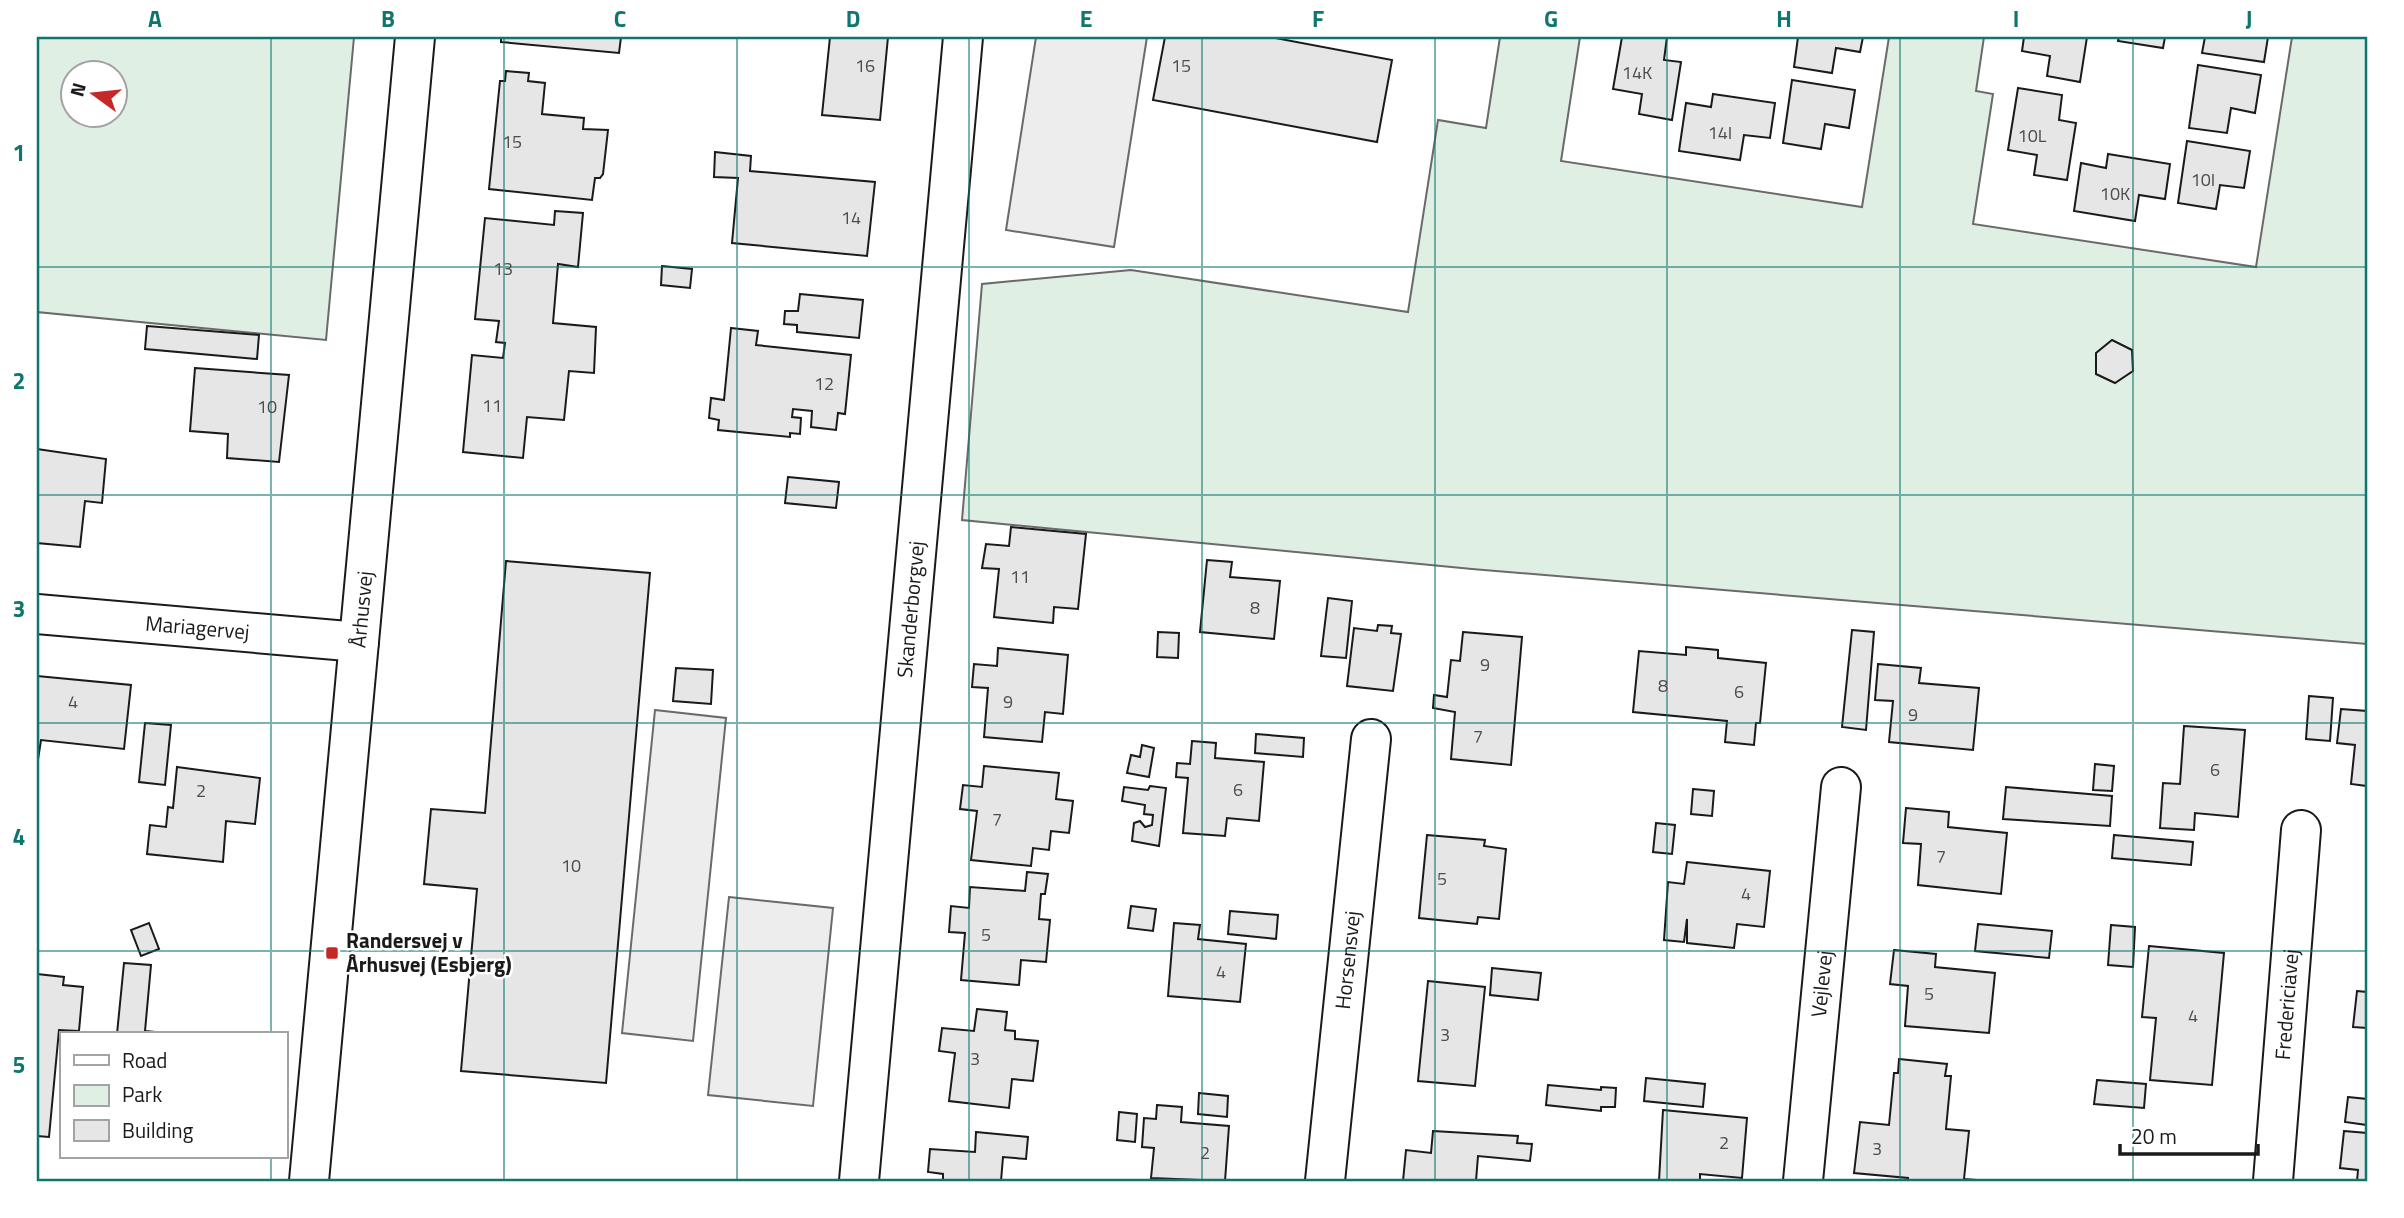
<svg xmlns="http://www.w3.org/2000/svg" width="2404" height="1218" font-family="'Titillium Web',sans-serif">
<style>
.green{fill:#e0efe3;stroke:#6a6a6a;stroke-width:2;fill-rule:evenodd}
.parking{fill:#ededed;stroke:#6a6a6a;stroke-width:2}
.building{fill:#e6e6e6;stroke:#1a1a1a;stroke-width:2}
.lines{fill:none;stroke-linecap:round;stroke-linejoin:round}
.minor-casing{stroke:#1a1a1a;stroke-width:42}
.minor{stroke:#fff;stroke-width:38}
.grid{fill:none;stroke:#0f766e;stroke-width:2;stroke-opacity:0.55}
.poi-dot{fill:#c62828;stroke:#fff;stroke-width:2.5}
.labels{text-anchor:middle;stroke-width:5;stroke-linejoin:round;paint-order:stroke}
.number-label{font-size:18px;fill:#4d4d4d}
.street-label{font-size:21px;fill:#1a1a1a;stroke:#fff}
.poi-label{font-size:21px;font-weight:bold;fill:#1a1a1a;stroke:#fff;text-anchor:start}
.neatline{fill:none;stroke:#0f766e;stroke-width:2.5}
.grid-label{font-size:23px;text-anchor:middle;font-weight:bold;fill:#0f766e}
</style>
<rect width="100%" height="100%" fill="#fff"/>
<!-- green -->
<g class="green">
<path d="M 37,37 L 354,37 L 326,340 L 37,312 ZM 74,74 L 116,74 L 116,116 L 74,116 Z"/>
<path d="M 1500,37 L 1580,37 L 1561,161 L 1862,207 L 1889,37 L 1984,37 L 1976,91 L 1993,94 L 1973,224 L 2256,267 L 2292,37 L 2367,37 L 2367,644 L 1472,569 L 962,520 L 982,284 L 1131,270 L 1408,312 L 1438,120 L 1486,128 Z"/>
</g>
<!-- parking -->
<g class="parking">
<path d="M 1036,37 L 1147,37 L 1114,247 L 1006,230 Z"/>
<path d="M 655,710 L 726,718 L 693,1041 L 622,1033 Z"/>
<path d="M 729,897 L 833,908 L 813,1106 L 708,1095 Z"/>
</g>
<!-- building -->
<g class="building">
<path d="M 501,37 L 621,37 L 619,53 L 501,42 Z"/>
<path d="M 830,37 L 888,37 L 880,120 L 822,115 Z"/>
<path d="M 1165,37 L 1270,37 L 1392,60 L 1377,142 L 1153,100 Z"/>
<path d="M 1622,37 L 1667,37 L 1664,60 L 1681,62 L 1672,120 L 1639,114 L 1642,94 L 1613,89 Z"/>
<path d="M 1798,37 L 1863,37 L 1860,52 L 1836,48 L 1832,73 L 1794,67 Z"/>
<path d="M 2024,37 L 2087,37 L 2080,82 L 2047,76 L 2050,56 L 2022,51 Z"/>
<path d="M 2119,37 L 2165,37 L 2163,48 L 2118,41 Z"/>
<path d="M 2202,37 L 2268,37 L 2264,62 L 2202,53 L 2205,37 Z"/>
<path d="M 2198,65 L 2261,75 L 2255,113 L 2231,108 L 2227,133 L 2189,128 Z"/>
<path d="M 506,71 L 529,73 L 528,81 L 545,83 L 542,114 L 584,118 L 583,129 L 608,130 L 603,174 L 600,178 L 595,178 L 592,200 L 489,189 L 500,81 L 505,81 Z"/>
<path d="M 1792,80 L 1855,90 L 1849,128 L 1825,124 L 1821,149 L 1783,143 Z"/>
<path d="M 2018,88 L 2062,95 L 2059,120 L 2076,123 L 2067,180 L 2034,175 L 2037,155 L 2008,150 Z"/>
<path d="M 1713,94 L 1775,103 L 1770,138 L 1744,135 L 1740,160 L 1679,151 L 1686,103 L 1711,107 Z"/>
<path d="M 2187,141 L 2250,151 L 2244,188 L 2220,185 L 2216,209 L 2178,203 Z"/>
<path d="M 715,152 L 751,156 L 750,171 L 875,182 L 867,256 L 732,243 L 738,178 L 714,177 Z"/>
<path d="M 2108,154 L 2170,164 L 2165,199 L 2139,195 L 2135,221 L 2074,211 L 2081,163 L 2106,168 Z"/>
<path d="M 555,211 L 583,213 L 578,267 L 558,264 L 553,323 L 596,327 L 594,373 L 569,371 L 564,420 L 527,417 L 523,458 L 463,452 L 472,355 L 503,358 L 505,343 L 496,342 L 499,321 L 475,319 L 485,218 L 554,225 Z"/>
<path d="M 662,266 L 692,269 L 690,288 L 661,285 Z"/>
<path d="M 800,294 L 863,300 L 859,338 L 797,332 L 797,325 L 784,324 L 785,311 L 798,311 Z"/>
<path d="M 147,326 L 259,335 L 257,359 L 145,349 Z"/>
<path d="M 731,328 L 758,331 L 756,345 L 851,355 L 845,414 L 838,413 L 836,430 L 811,427 L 812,411 L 793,409 L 792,417 L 801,418 L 800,434 L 790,433 L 790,437 L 718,430 L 719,420 L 709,418 L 711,398 L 724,400 Z"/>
<path d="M 2112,340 L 2132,350 L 2133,371 L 2115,383 L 2096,374 L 2096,353 Z"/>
<path d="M 195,368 L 289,375 L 279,462 L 227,458 L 228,434 L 190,431 Z"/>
<path d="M 37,449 L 106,459 L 102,503 L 85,501 L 80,547 L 37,543 Z"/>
<path d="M 788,477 L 839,482 L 836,508 L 785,503 Z"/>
<path d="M 1011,527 L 1086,534 L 1078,609 L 1054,607 L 1053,623 L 994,617 L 999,569 L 982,568 L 986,544 L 1009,546 Z"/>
<path d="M 1207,560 L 1232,562 L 1230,577 L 1280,581 L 1274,639 L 1200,632 Z"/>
<path d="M 506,561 L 650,573 L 606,1083 L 461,1071 L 477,889 L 424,884 L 431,809 L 485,813 Z"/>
<path d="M 1328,598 L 1352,601 L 1346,658 L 1321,656 Z"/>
<path d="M 1378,625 L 1392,626 L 1391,633 L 1401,634 L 1393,691 L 1347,686 L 1354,628 L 1377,631 Z"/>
<path d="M 1852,630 L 1874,632 L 1866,730 L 1842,727 Z"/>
<path d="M 1158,632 L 1179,633 L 1178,658 L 1157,657 Z"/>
<path d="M 1463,632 L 1522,637 L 1511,765 L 1451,759 L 1455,712 L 1433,708 L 1434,695 L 1447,697 L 1451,660 L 1460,661 Z"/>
<path d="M 1686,647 L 1718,650 L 1718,658 L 1766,663 L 1760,723 L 1756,723 L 1754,745 L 1725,742 L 1727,721 L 1633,712 L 1639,651 L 1686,655 Z"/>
<path d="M 998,648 L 1068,655 L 1063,714 L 1045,712 L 1042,742 L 984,737 L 988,688 L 972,687 L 974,664 L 997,666 Z"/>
<path d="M 1878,664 L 1921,668 L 1919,683 L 1979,688 L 1973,750 L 1889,742 L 1893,701 L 1875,700 Z"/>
<path d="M 676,668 L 713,670 L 711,704 L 673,701 Z"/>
<path d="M 37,676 L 131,685 L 124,749 L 41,740 L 37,766 Z"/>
<path d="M 2309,696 L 2333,698 L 2330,741 L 2306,739 Z"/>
<path d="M 2341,709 L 2367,711 L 2367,786 L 2351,784 L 2355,745 L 2337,743 Z"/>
<path d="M 145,723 L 171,725 L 165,785 L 139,782 Z"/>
<path d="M 2184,726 L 2245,730 L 2238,817 L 2195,813 L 2194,830 L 2160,828 L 2163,783 L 2180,784 Z"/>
<path d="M 1256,734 L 1304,738 L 1303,757 L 1255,753 Z"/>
<path d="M 1192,741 L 1216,743 L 1215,758 L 1264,762 L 1259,821 L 1227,818 L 1225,836 L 1183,833 L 1188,778 L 1176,777 L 1177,763 L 1190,764 Z"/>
<path d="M 1142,745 L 1154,748 L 1149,777 L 1127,773 L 1131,755 L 1140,757 Z"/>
<path d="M 2095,764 L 2114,766 L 2112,791 L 2093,790 Z"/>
<path d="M 984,766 L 1059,773 L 1056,799 L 1073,801 L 1069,833 L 1051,831 L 1049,850 L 1033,848 L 1031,866 L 971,860 L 977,811 L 960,809 L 963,785 L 982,787 Z"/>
<path d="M 177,767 L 260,778 L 255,824 L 226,821 L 223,862 L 147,854 L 150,825 L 166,827 L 168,807 L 173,808 Z"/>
<path d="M 1150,786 L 1166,788 L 1159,846 L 1132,841 L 1134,823 L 1140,821 L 1145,827 L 1152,825 L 1153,815 L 1144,814 L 1145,805 L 1122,801 L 1124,787 L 1148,790 Z"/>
<path d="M 2006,787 L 2112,796 L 2110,826 L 2003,819 Z"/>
<path d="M 1693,789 L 1714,791 L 1712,816 L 1691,814 Z"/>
<path d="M 1906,808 L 1949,812 L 1948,827 L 2007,833 L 2001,894 L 1918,885 L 1921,844 L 1903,843 Z"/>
<path d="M 1656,823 L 1675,825 L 1672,854 L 1653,852 Z"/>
<path d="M 1427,835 L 1485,840 L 1484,846 L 1506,849 L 1499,919 L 1478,917 L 1477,924 L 1419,918 Z"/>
<path d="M 2114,835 L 2193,842 L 2191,865 L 2112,858 Z"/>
<path d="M 1687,862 L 1770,871 L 1764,927 L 1737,924 L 1734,948 L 1687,943 L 1687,919 L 1684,942 L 1664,940 L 1668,882 L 1684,884 Z"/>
<path d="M 1027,872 L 1048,874 L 1045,894 L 1041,894 L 1039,919 L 1050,920 L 1046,962 L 1021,960 L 1019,985 L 961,980 L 965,933 L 949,932 L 951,906 L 969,908 L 970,887 L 1025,891 Z"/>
<path d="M 1131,906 L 1156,909 L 1153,931 L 1128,928 Z"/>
<path d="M 1230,911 L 1278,915 L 1276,939 L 1228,934 Z"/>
<path d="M 149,923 L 159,949 L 141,956 L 131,930 Z"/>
<path d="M 1174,923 L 1200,925 L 1198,939 L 1246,944 L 1240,1002 L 1168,996 Z"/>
<path d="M 1978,924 L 2052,931 L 2049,958 L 1975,951 Z"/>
<path d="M 2111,925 L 2135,927 L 2133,967 L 2108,965 Z"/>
<path d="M 2149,946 L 2224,953 L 2212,1085 L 2150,1080 L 2156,1018 L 2142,1017 Z"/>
<path d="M 1894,950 L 1936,954 L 1935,967 L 1995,973 L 1989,1033 L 1905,1026 L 1908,986 L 1890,984 Z"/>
<path d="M 124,963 L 151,965 L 145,1031 L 176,1034 L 117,1034 Z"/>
<path d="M 1492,968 L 1541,973 L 1538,1000 L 1490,995 Z"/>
<path d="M 37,974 L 64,977 L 63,985 L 83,987 L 79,1031 L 59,1030 L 49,1137 L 37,1136 Z"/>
<path d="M 1428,981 L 1485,987 L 1475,1086 L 1418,1081 Z"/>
<path d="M 2357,991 L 2367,992 L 2367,1028 L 2353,1027 Z"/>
<path d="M 977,1009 L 1007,1012 L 1005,1030 L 1015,1031 L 1015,1039 L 1038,1041 L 1033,1081 L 1012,1079 L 1009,1108 L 949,1101 L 955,1053 L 939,1051 L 942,1028 L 974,1031 Z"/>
<path d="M 1899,1059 L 1947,1064 L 1945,1076 L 1951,1076 L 1946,1129 L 1969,1131 L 1964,1179 L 1989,1181 L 1908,1181 L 1908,1178 L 1854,1173 L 1860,1122 L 1889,1125 L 1894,1073 L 1898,1073 Z"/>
<path d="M 1646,1078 L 1705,1084 L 1703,1107 L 1644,1101 Z"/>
<path d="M 2097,1080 L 2146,1084 L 2144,1108 L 2094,1104 Z"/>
<path d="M 1548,1085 L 1601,1090 L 1601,1087 L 1616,1088 L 1615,1107 L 1601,1107 L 1601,1111 L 1546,1105 Z"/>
<path d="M 1199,1093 L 1228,1096 L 1227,1117 L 1198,1114 Z"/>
<path d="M 2348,1097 L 2367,1099 L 2367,1125 L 2345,1122 Z"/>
<path d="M 1157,1105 L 1182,1107 L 1181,1122 L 1229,1126 L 1225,1181 L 1151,1178 L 1154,1148 L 1142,1147 L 1144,1118 L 1156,1119 Z"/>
<path d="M 1663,1110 L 1747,1118 L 1742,1178 L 1700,1174 L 1700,1181 L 1659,1181 Z"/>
<path d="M 1119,1112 L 1137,1114 L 1135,1142 L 1117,1140 Z"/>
<path d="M 1433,1131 L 1518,1136 L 1517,1143 L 1532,1144 L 1530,1161 L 1478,1156 L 1476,1181 L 1403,1181 L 1406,1150 L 1431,1153 Z"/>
<path d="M 2344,1131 L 2367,1133 L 2367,1181 L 2357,1181 L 2358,1170 L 2340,1168 Z"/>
<path d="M 976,1132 L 1028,1137 L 1026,1159 L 1003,1157 L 1001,1181 L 943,1181 L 943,1174 L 928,1172 L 930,1149 L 975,1152 Z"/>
</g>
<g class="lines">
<!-- minor casing -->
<g class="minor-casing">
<g id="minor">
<path id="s1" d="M 37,614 L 359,642"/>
<path id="s2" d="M 309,1181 L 415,37"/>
<path id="s3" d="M 859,1181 L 963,37"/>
<path id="s4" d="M 1325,1181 L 1371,739"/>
<path id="s5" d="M 1803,1181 L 1841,787"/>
<path id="s6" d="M 2273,1181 L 2301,830"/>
</g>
</g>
<!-- minor -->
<use href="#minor" class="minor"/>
</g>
<!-- grid -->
<path class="grid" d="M 271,37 L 271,1034M 504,37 L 504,1181M 737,37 L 737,1181M 969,37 L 969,1181M 1202,37 L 1202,1181M 1435,37 L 1435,1181M 1667,37 L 1667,1181M 1900,37 L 1900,1181M 2133,37 L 2133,1181M 37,267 L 2367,267M 37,495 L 2367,495M 37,723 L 2367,723M 37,951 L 2367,951M 271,1157 L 271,1181"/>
<!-- markers -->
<rect class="poi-dot" x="325" y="946" width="14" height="14" rx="3.5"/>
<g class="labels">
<!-- number labels -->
<g class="number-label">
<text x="865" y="72">16</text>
<text x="1181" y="72">15</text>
<text x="1637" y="79">14K</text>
<text x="1720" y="139">14I</text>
<text x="2032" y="142">10L</text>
<text x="512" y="148">15</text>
<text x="2203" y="186">10I</text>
<text x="2115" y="200">10K</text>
<text x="851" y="224">14</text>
<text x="503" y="275">13</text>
<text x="824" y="390">12</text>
<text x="492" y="412">11</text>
<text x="267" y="413">10</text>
<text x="1020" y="583">11</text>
<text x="1255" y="614">8</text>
<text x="1485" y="671">9</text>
<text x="1663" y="692">8</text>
<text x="1739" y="698">6</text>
<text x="73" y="708">4</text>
<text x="1008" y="708">9</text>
<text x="1913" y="721">9</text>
<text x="1478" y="743">7</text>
<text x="2215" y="776">6</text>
<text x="1238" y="796">6</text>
<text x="201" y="797">2</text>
<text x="997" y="826">7</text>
<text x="1941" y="863">7</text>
<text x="571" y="872">10</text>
<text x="1442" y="885">5</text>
<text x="1746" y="900">4</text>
<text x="986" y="941">5</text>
<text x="1221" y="978">4</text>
<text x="1929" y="1000">5</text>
<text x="2193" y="1022">4</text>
<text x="1445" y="1041">3</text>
<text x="975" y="1065">3</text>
<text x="1724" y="1149">2</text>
<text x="1877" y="1155">3</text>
<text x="1205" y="1159">2</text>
</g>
<!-- street labels -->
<g class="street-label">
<text dy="7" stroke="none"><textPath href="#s2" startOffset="574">Århusvej</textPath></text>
<text dy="7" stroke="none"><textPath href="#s3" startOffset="574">Skanderborgvej</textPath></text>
<text dy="7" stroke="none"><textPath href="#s1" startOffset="161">Mariagervej</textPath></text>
<text dy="7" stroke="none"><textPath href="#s4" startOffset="222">Horsensvej</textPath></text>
<text dy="7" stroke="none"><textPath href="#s5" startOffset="198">Vejlevej</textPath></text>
<text dy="7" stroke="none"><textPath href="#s6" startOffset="177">Fredericiavej</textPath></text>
</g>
<!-- poi labels -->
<g class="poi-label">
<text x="346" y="948">Randersvej v<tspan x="346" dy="24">Århusvej (Esbjerg)</tspan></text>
</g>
</g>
<!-- border -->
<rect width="2404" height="1218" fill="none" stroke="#ffffff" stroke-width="77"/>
<!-- legend -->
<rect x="60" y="1032" width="228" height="126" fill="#ffffff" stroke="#a3a3a3" stroke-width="2"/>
<rect x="74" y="1055" width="35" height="10" fill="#ffffff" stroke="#a3a3a3" stroke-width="2"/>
<text x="122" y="1068" font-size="21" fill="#1a1a1a">Road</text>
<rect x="74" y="1085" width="35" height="21" fill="#e0efe3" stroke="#a3a3a3" stroke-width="2"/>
<text x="122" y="1102" font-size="21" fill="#1a1a1a">Park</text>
<rect x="74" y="1120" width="35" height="21" fill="#e6e6e6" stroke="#a3a3a3" stroke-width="2"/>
<text x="122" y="1138" font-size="21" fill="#1a1a1a">Building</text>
<!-- north arrow -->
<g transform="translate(94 94) rotate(285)"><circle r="33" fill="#ffffff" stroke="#a3a3a3" stroke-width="2"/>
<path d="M0-5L12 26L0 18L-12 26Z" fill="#c62828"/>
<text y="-10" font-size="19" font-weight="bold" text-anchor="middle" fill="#1a1a1a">N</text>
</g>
<!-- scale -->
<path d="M2120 1144v10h138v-10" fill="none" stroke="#1a1a1a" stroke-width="3.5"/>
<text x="2131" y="1144" font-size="21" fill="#1a1a1a" stroke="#ffffff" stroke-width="5" paint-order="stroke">20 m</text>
<rect x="38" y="38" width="2328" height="1142" class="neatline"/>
<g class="grid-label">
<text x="155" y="27">A</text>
<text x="388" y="27">B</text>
<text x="620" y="27">C</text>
<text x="853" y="27">D</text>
<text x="1086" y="27">E</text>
<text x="1318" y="27">F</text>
<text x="1551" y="27">G</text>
<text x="1784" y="27">H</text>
<text x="2016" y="27">I</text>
<text x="2249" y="27">J</text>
<text x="19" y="161">1</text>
<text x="19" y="389">2</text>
<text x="19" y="617">3</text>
<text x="19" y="845">4</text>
<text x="19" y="1073">5</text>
</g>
</svg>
